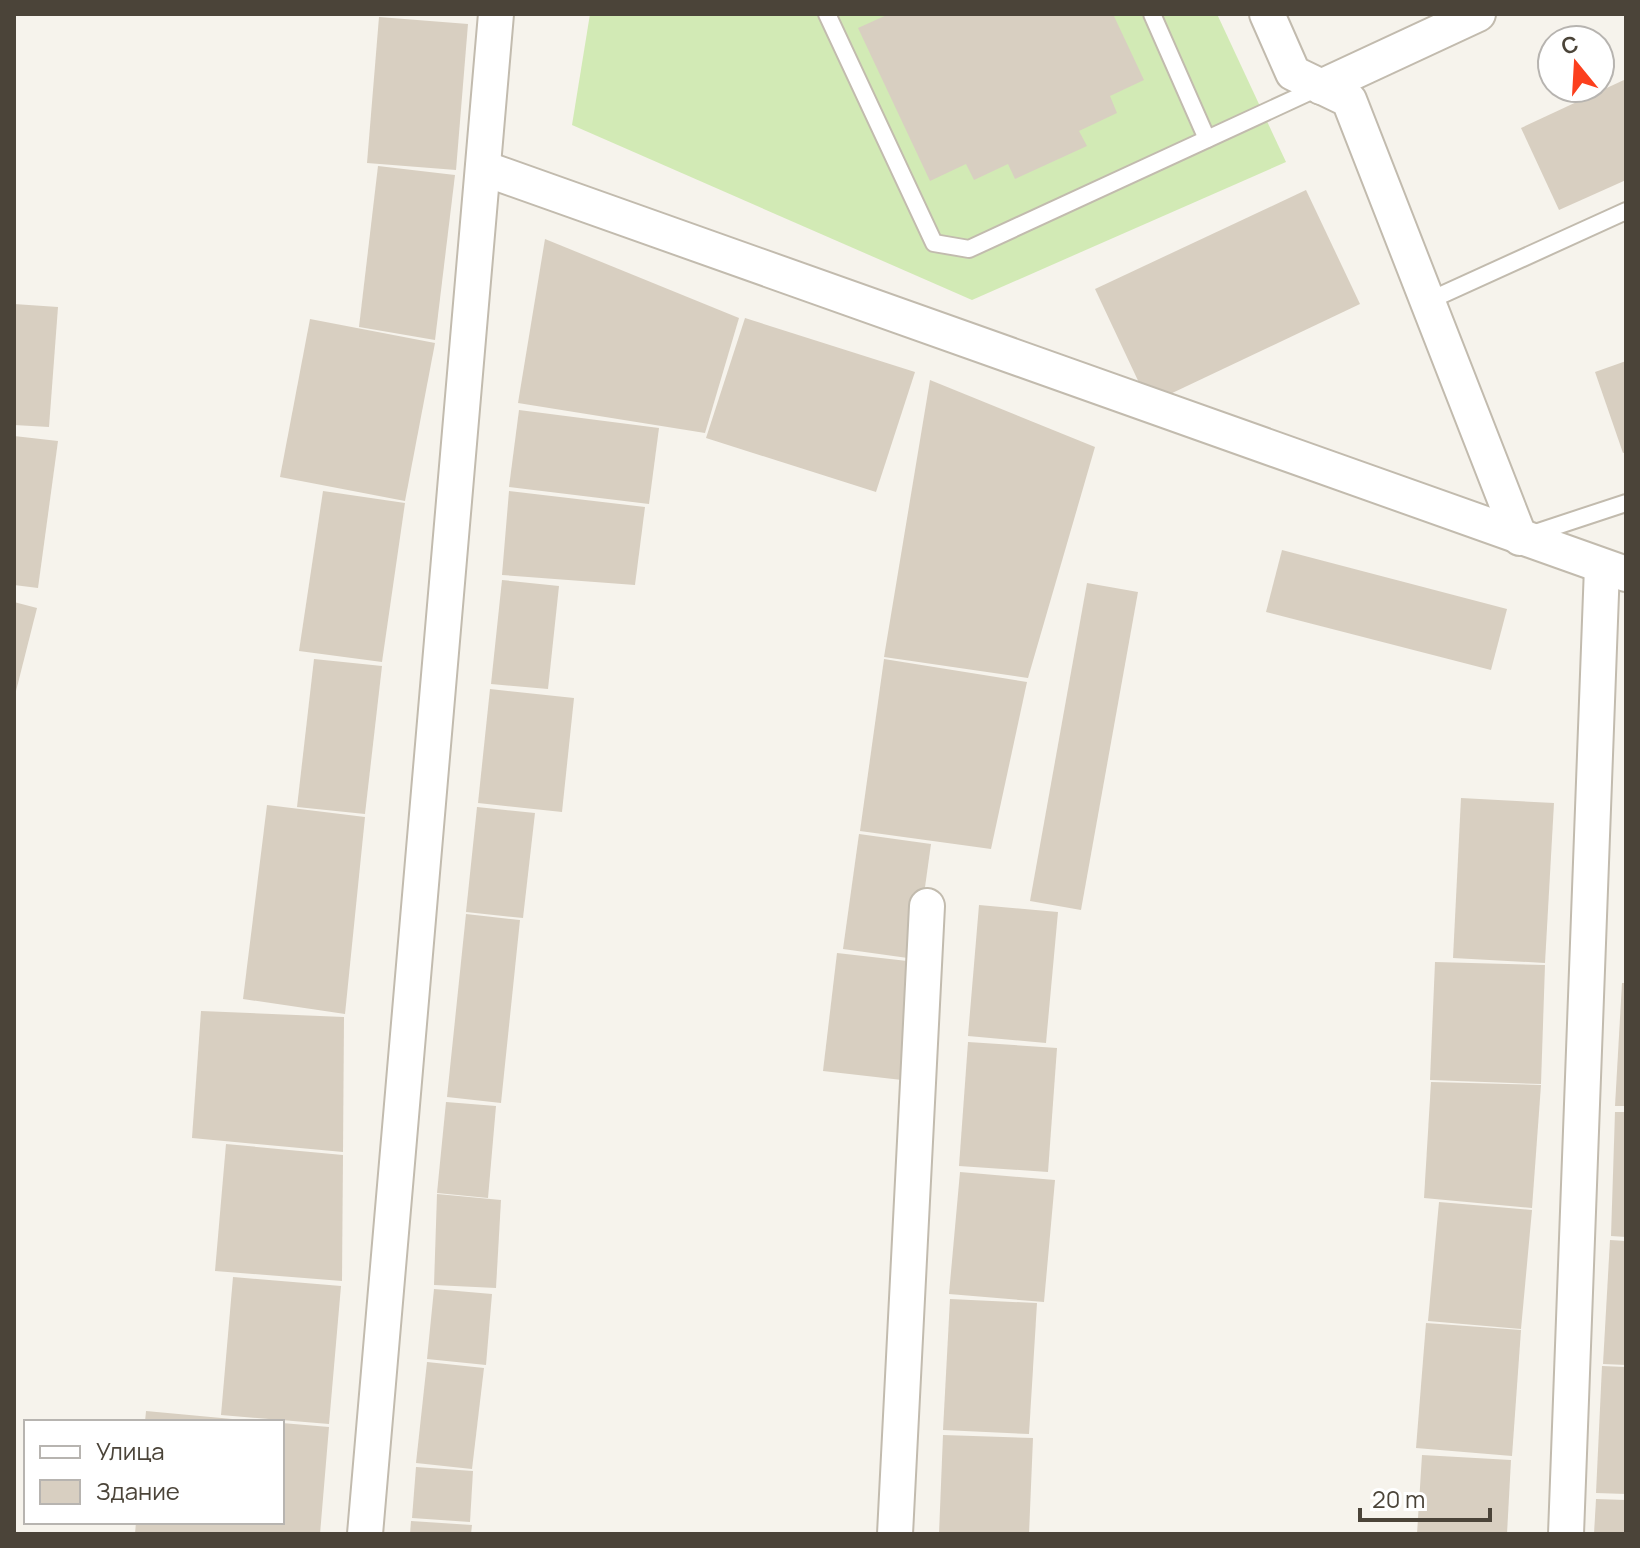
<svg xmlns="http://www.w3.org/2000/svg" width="1640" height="1548" font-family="Manrope,sans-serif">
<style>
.garden{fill:#d2eab5}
.building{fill:#d8cfc1}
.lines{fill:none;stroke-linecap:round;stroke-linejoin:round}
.lane-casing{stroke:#c2bbae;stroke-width:20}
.street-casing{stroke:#c2bbae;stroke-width:38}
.lane{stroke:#fff;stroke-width:16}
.street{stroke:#fff;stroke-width:34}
</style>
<rect width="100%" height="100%" fill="#f6f3ec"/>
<!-- garden -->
<path class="garden" d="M 590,14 L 1217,14 L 1286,162 L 972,300 L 572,125 Z"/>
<!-- building -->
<g class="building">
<path d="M 889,14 L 1113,14 L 1144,80 L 1110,96 L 1117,113 L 1079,131 L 1087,146 L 1015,179 L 1008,164 L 974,180 L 966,164 L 930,181 L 858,28 Z"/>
<path d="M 379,17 L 468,24 L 456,170 L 367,163 Z"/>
<path d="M 1626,79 L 1626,180 L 1559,210 L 1521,128 Z"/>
<path d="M 378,166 L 455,175 L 435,340 L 359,327 Z"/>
<path d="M 1306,190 L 1360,304 L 1149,404 L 1095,289 Z"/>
<path d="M 545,239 L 739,318 L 705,433 L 518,403 Z"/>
<path d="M 14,304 L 58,307 L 49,427 L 14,425 Z"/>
<path d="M 745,318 L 915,372 L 876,492 L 706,438 Z"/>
<path d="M 310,319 L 435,343 L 405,501 L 280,477 Z"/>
<path d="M 1626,361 L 1626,452 L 1623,453 L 1595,372 Z"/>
<path d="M 930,380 L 1095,447 L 1028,678 L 884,657 Z"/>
<path d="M 519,410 L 659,428 L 649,504 L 509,487 Z"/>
<path d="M 14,436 L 58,441 L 38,588 L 14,585 Z"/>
<path d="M 323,491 L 405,503 L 382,662 L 299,651 Z"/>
<path d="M 509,491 L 645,507 L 635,585 L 502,575 Z"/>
<path d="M 1282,550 L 1507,609 L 1491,670 L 1266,612 Z"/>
<path d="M 502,580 L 559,586 L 548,689 L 491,684 Z"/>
<path d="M 1087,583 L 1138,592 L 1081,910 L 1030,901 Z"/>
<path d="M 14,602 L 37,608 L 15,695 L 14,694 Z"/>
<path d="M 314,659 L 382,666 L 365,814 L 297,807 Z"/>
<path d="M 884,659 L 1027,682 L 991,849 L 860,831 Z"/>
<path d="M 490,689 L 574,698 L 562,812 L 478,803 Z"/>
<path d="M 1461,798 L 1554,803 L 1545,963 L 1453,958 Z"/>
<path d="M 267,805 L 365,817 L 345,1014 L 243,999 Z"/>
<path d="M 477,807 L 535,813 L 523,918 L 466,912 Z"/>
<path d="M 859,834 L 931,844 L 915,959 L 843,949 Z"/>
<path d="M 979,905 L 1058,912 L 1046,1043 L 968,1036 Z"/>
<path d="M 466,914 L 520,920 L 501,1103 L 447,1097 Z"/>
<path d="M 837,953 L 916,962 L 902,1080 L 823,1071 Z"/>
<path d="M 1435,962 L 1545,965 L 1541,1084 L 1430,1080 Z"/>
<path d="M 1622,983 L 1626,983 L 1626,1106 L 1615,1106 Z"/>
<path d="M 201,1011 L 344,1017 L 343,1152 L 192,1138 Z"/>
<path d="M 968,1042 L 1057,1048 L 1048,1172 L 959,1166 Z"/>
<path d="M 1431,1082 L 1541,1085 L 1532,1208 L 1424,1198 Z"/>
<path d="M 446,1102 L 496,1106 L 488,1198 L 437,1193 Z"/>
<path d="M 1615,1112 L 1626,1112 L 1626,1237 L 1611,1236 Z"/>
<path d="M 226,1144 L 343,1155 L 342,1281 L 215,1271 Z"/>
<path d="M 960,1172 L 1055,1180 L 1044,1302 L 949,1294 Z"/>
<path d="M 437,1194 L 501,1200 L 496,1288 L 434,1285 Z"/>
<path d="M 1439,1202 L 1532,1210 L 1521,1329 L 1428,1321 Z"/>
<path d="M 1610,1240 L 1626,1241 L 1626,1365 L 1603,1364 Z"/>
<path d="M 233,1277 L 341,1286 L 329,1424 L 221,1415 Z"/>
<path d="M 434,1289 L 492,1294 L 486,1365 L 427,1359 Z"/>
<path d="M 950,1299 L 1037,1303 L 1029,1434 L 943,1430 Z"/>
<path d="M 1426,1323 L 1521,1330 L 1512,1456 L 1416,1448 Z"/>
<path d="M 427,1362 L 484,1368 L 472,1469 L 416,1463 Z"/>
<path d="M 1602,1366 L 1626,1367 L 1626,1494 L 1596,1493 Z"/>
<path d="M 146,1411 L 243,1420 L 243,1422 L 145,1422 Z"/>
<path d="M 282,1423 L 329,1427 L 320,1534 L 135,1534 L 136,1522 L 282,1522 Z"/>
<path d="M 943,1435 L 1033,1438 L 1029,1534 L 939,1534 Z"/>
<path d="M 1422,1455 L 1511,1460 L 1507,1534 L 1417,1534 Z"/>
<path d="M 416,1467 L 473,1471 L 470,1522 L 412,1518 Z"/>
<path d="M 1596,1499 L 1626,1500 L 1626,1534 L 1594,1534 Z"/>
<path d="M 411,1521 L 472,1525 L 471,1534 L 410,1534 Z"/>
</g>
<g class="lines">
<!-- lane casing -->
<g class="lane-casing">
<g id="lane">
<path d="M 827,14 L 934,243 L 969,249 L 1320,87"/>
<path d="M 1152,14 L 1207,139"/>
<path d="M 1426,302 L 1626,211"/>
<path d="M 1529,535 L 1626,503"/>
</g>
</g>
<!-- street casing -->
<g class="street-casing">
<g id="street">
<path d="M 1267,14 L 1293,73 L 1349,100 L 1520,538"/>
<path d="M 1321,87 L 1478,14"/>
<path d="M 483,168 L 1626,574"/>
<path d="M 365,1534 L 496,14"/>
<path d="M 895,1534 L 927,906"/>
<path d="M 1566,1534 L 1602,567"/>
</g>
</g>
<!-- lane -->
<use href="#lane" class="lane"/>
<!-- street -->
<use href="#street" class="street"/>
</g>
<!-- border -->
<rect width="1640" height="1548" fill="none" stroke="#4b4439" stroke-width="32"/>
<!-- legend -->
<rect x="24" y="1420" width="260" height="104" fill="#ffffff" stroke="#b7b4b0" stroke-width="2"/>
<rect x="40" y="1446" width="40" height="12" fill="#ffffff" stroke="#b7b4b0" stroke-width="2"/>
<text x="96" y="1460" font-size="24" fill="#4b4439">Улица</text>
<rect x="40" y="1480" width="40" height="24" fill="#d8cfc1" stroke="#b7b4b0" stroke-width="2"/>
<text x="96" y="1500" font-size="24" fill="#4b4439">Здание</text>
<!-- north arrow -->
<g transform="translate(1576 64) rotate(342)"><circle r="38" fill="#ffffff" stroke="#b7b4b0" stroke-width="2"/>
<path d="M0-6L14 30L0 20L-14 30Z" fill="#fc3f1d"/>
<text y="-12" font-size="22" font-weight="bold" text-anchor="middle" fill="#4b4439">С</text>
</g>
<!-- scale -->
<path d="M1360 1508v12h130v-12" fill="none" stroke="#4b4439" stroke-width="4"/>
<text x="1372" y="1508" font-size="24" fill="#4b4439" stroke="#ffffff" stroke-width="6" paint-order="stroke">20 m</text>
</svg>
